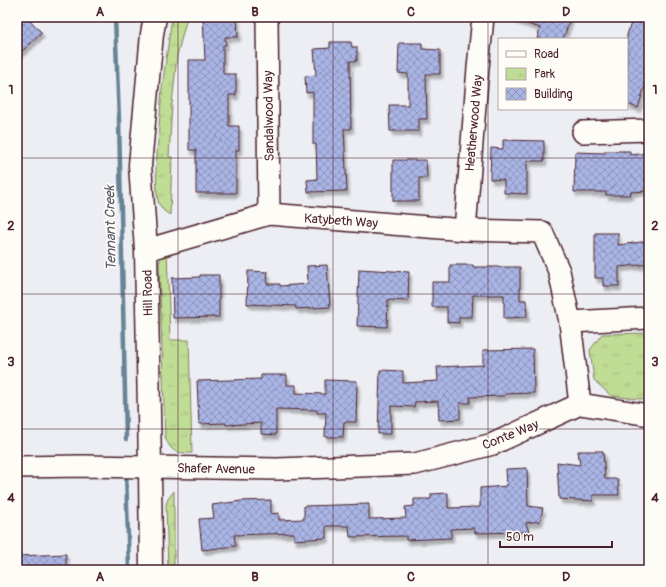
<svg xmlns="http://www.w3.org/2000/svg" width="666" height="587" font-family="Pangolin,sans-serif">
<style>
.park{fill:url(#park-tufts);stroke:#857e60}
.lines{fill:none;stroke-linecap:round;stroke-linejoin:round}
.stream{stroke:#678395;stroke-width:4.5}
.building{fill:url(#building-cross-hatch);stroke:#4a1f2b;filter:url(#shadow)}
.minor-casing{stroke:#4a1f2b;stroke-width:24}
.major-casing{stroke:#4a1f2b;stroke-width:25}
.minor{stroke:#fdfcf7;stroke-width:21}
.major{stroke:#fdfcf7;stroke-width:22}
.grid{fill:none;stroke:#4a1f2b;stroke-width:1;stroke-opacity:0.55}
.labels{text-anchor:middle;stroke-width:3.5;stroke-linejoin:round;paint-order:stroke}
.street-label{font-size:13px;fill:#4a1f2b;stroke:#fdfcf7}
.water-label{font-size:14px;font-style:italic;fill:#5b5969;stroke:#fdfcf7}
.neatline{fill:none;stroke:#4a1f2b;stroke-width:1.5}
.grid-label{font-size:13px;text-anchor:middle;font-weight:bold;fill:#4a1f2b}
</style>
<defs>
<pattern id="park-tufts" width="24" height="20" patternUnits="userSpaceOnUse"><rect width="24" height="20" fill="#c0dd95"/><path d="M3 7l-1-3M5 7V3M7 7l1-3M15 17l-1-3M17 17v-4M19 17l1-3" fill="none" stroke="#a6bd81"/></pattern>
<pattern id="building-cross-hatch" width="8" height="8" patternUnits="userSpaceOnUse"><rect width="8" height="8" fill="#a9b5e5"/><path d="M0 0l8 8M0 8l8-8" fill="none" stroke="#8c93ba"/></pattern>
<filter id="shadow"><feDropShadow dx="2.5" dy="4.5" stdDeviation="1" flood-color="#0004"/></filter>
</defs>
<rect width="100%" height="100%" fill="#eceef3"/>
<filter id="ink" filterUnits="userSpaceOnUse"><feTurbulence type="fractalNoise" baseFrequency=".025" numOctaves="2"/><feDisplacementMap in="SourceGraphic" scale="8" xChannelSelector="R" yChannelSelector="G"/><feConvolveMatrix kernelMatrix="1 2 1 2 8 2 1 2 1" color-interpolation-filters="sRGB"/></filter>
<g filter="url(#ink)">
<!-- park -->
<g class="park">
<path d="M 172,17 L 187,17 L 177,56 L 172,104 L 169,157 L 172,157 L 170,215 L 164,211 L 159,204 L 157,196 L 156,168 L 162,88 Z"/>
<path d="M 167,248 L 170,340 L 189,340 L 192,453 C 175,453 172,453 165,437 L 159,263 C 161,257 163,252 167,248 Z"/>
<path d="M 649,333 L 649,400 L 611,396 L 594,380 L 590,350 L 602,334 Z"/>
<path d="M 174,491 L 174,570 L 168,570 L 166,504 L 168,499 Z"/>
</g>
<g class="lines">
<!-- stream -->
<g class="stream">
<path d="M 115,17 L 119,120 L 126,439"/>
<path d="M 126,472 L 129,570"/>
</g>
</g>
<!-- building -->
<g class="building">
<path d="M 17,17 L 27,17 L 42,33 L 17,56 Z"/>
<path d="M 203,17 L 237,17 L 238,37 L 225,37 L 226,45 L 223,45 L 223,74 L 236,74 L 236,95 L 229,95 L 229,126 L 239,126 L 239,150 L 236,150 L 236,193 L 196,193 L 196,150 L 189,150 L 189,60 L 205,60 Z"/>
<path d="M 513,17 L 571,17 L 563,39 L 537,39 L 540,28 L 513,19 Z"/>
<path d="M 633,17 L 649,17 L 649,73 L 638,108 L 627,104 L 627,35 Z"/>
<path d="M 330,42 L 351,42 L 352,47 L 357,47 L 357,61 L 350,61 L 351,129 L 344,129 L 347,191 L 308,192 L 307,180 L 317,179 L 316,144 L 313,144 L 313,92 L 306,93 L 305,76 L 316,75 L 314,49 L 330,48 Z"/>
<path d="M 399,43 L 422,43 L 422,49 L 440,50 L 440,74 L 426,74 L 427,119 L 419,119 L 419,131 L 390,131 L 389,105 L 408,105 L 408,74 L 398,73 Z"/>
<path d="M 503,140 L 544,141 L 544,161 L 527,161 L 527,194 L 504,193 L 504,180 L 490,179 L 491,148 L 503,149 Z"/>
<path d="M 605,151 L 630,151 L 630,155 L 649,153 L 649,191 L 630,192 L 631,195 L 606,195 L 606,192 L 574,192 L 575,152 L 605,153 Z"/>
<path d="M 393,160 L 426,160 L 427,178 L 419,178 L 419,201 L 393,201 Z"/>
<path d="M 595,233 L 618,233 L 618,245 L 649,241 L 649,264 L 619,267 L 619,286 L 603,286 L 603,278 L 595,278 Z"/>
<path d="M 327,265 L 330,307 L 296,309 L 296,306 L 247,304 L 248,271 L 268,272 L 267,284 L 280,284 L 280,286 L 308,284 L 307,266 Z"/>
<path d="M 450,265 L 473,265 L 473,267 L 520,267 L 520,300 L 526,300 L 527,317 L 504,318 L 504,295 L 473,295 L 472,317 L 459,317 L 459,323 L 447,322 L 447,307 L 432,307 L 432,282 L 450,282 Z"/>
<path d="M 359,269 L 409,272 L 408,301 L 388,300 L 387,327 L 357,326 Z"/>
<path d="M 200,275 L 219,275 L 219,317 L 173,318 L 172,278 L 200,277 Z"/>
<path d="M 533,349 L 534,393 L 505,394 L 505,396 L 470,397 L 470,403 L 460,403 L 460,419 L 439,420 L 438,401 L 415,402 L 414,407 L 391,406 L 391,434 L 378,434 L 380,370 L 403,371 L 403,383 L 438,381 L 437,367 L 483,365 L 483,350 Z"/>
<path d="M 261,375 L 287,375 L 287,385 L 296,385 L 296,393 L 325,394 L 325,380 L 357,381 L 356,422 L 344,422 L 343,437 L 325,437 L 326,413 L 317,413 L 317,410 L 276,409 L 276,435 L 261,434 L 261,423 L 226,425 L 226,423 L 199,424 L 197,381 L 261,379 Z"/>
<path d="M 578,451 L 603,451 L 605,479 L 618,479 L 619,495 L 593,495 L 593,501 L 559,499 L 557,462 L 580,465 Z"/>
<path d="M 527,468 L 528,506 L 543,508 L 540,521 L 526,523 L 529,532 L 475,533 L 474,528 L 451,529 L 451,538 L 406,540 L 406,536 L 350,537 L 349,526 L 326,526 L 326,538 L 294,540 L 294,533 L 234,535 L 236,546 L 202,550 L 199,519 L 214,518 L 212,505 L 241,501 L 271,500 L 271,514 L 279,513 L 279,520 L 304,519 L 304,506 L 369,504 L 369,519 L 406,518 L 405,507 L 414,506 L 414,499 L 431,499 L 431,494 L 448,493 L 448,508 L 480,507 L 480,488 L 507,486 L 506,469 Z"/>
<path d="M 66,554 L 66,570 L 17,570 L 17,556 Z"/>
</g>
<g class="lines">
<!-- minor casing -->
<g class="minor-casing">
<g id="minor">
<path d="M 267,17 L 269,214"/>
<path d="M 583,132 L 649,130"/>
<path d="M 465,230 L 478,68 L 483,17"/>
<path d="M 146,250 L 269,214 L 465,230 L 542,232 L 559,271 L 570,322 L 649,318"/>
<path d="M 570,322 L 580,404 L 649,415"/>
<path d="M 17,467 L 82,466 L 277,469 L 415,464 L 493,444 L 580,404"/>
</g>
</g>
<!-- major casing -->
<g class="major-casing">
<path id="major" d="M 151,570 L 150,467 L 146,250 L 140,165 L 152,34 L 155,17"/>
</g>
<!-- minor -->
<use href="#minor" class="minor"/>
<!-- major -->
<use href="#major" class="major"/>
</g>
</g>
<!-- grid -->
<path class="grid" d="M 178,17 L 178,570M 333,17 L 333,570M 488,17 L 488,570M 17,158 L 649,158M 17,294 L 649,294M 17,429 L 649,429"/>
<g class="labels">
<!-- street labels -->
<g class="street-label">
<text transform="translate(268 116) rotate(-91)" y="5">Sandalwood Way</text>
<text transform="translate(473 123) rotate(-85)" y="5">Heatherwood Way</text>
<text transform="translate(341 220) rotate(4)" y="5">Katybeth Way</text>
<text transform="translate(147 293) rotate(-91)" y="5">Hill Road</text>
<text transform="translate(510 434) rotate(-22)" y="5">Conte Way</text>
<text transform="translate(216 468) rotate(1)" y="5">Shafer Avenue</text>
</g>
<!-- water labels -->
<g class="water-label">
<text transform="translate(110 228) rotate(-91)" y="5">Tennant Creek</text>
</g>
</g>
<!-- margin -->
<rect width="666" height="587" fill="none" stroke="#fdfcf7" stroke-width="44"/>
<!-- legend -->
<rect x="498" y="38" width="130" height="72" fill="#fdfcf7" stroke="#b5a4a5"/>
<rect x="506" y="51" width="20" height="6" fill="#fdfcf7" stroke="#b5a4a5"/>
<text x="534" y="58" font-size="12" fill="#4a1f2b">Road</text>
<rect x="506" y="68" width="20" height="12" fill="url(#park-tufts)" stroke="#b5a4a5"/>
<text x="534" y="78" font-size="12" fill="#4a1f2b">Park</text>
<rect x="506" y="88" width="20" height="12" fill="url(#building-cross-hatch)" stroke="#b5a4a5"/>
<text x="534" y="98" font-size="12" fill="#4a1f2b">Building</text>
<!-- scale -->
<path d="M500 541v6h112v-6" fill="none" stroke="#4a1f2b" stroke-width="2"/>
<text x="506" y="541" font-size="12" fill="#4a1f2b" stroke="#fdfcf7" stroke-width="3" paint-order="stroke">50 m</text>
<rect x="22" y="22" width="622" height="543" class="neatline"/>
<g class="grid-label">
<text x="100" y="16">A</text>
<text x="255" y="16">B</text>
<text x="411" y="16">C</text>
<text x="566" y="16">D</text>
<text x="11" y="94">1</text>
<text x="655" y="94">1</text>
<text x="11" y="230">2</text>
<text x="655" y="230">2</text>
<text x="11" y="366">3</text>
<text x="655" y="366">3</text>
<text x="11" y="502">4</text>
<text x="655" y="502">4</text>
<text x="100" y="581">A</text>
<text x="255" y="581">B</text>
<text x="411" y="581">C</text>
<text x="566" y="581">D</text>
</g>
</svg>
